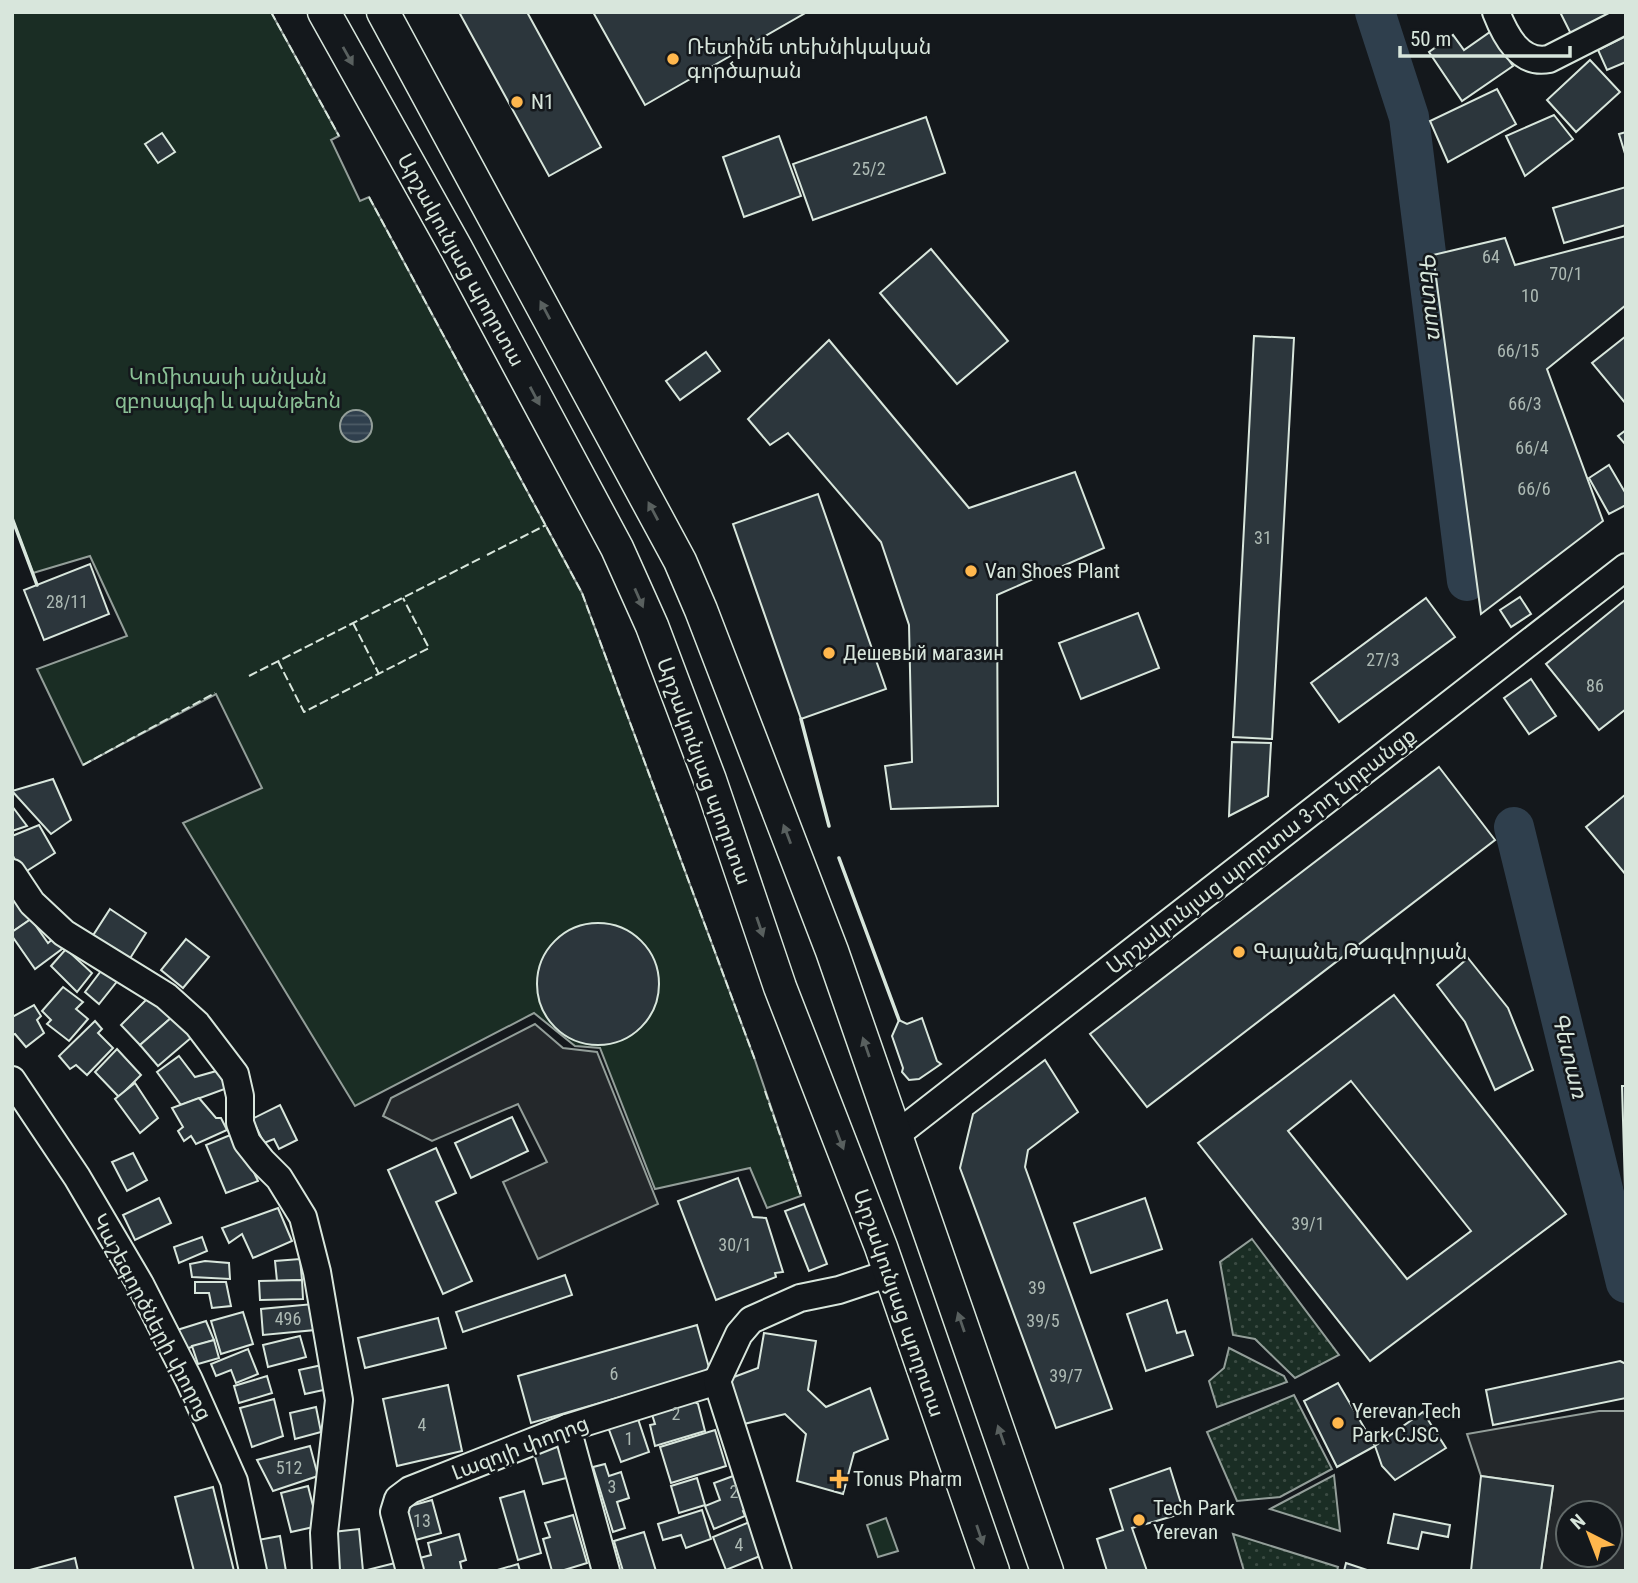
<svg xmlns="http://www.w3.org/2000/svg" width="1638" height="1583" font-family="'Roboto Condensed','Noto Sans Armenian',sans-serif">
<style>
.grass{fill:url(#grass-dots);stroke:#939e99;stroke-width:2}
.green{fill:#1a2d24;stroke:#939e99;stroke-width:2}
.parking{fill:#24282b;stroke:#939e99;stroke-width:2;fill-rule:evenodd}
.water{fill:url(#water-rules);stroke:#939e99;stroke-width:2}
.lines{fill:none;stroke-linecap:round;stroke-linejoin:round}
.river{stroke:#2f3f4d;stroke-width:40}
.building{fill:#2c363c;stroke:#d8e6dc;stroke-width:2;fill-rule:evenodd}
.minor-casing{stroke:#d8e6dc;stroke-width:30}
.major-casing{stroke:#d8e6dc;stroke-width:35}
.minor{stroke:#14181c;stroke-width:26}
.major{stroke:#14181c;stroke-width:32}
.fence{stroke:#d8e6dc;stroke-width:2;stroke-dasharray:9 3.5;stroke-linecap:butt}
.wall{stroke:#d8e6dc;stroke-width:3.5}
.oneway{fill:#59605f}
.poi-dot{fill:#ffb74d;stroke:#14181c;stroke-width:2.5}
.labels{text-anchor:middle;stroke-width:5;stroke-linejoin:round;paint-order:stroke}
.number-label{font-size:18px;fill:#adbab4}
.poi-label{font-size:21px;fill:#d8e6dc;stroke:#14181c;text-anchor:start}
.street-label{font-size:21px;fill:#d8e6dc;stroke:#14181c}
.park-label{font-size:21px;fill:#8ac095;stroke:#14181c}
.water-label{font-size:23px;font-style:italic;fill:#d8e6dc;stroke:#14181c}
</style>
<defs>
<pattern id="grass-dots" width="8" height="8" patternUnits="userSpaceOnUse" patternTransform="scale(1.75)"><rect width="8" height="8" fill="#1a2d24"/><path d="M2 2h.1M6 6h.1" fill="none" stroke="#3b4b43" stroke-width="1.8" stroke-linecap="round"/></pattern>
<pattern id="water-rules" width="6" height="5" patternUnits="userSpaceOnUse" patternTransform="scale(1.75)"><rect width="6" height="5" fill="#2f3f4d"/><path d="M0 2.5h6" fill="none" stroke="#4c5b66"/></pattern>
</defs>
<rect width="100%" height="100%" fill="#14181c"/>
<!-- grass -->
<g class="grass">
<path d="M 1252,1239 L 1339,1355 L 1295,1378 L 1255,1339 L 1233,1335 L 1220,1262 Z"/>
<path d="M 1229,1348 L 1284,1376 L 1287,1382 L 1217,1407 L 1209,1381 L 1224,1368 Z"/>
<path d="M 1294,1395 L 1332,1469 L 1280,1497 L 1237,1501 L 1207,1432 Z"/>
<path d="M 1334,1475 L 1340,1531 L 1270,1509 Z"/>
<path d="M 1233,1534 L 1338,1567 L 1337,1571 L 1244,1571 Z"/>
</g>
<!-- green -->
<g class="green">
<path d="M 12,12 L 271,12 L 339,136 L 331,140 L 360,201 L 369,197 L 582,593 L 755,1060 L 801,1196 L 767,1208 L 750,1168 L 655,1189 L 600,1048 L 575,1046 L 534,1013 L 355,1106 L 183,823 L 262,788 L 216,694 L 83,765 L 37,669 L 127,636 L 90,556 L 33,573 L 12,518 Z"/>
<path d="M 886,1518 L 898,1551 L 878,1557 L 867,1525 Z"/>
</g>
<!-- parking -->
<g class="parking">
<path d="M 535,1024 L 563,1048 L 597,1052 L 658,1204 L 538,1259 L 503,1182 L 547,1162 L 518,1104 L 432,1141 L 383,1116 L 391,1098 Z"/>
<path d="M 1599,1411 L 1626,1411 L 1626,1571 L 1541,1571 L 1553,1486 L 1481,1476 L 1467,1434 ZM 1568,1513 L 1610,1513 L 1610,1555 L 1568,1555 Z"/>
</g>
<!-- water -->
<circle class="water" cx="356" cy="426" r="16"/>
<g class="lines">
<!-- river -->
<g class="river">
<path d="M 1375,12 L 1409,117 L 1467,581"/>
<path d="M 1514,827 L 1626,1283"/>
</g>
</g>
<!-- building -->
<g class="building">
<path d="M 459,12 L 527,12 L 601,147 L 549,176 Z"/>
<path d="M 593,12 L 807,12 L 645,105 Z"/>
<path d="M 1560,12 L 1609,12 L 1612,19 L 1573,38 Z"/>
<path d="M 1490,32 L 1513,66 L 1462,101 L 1429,52 L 1453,35 L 1464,50 Z"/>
<path d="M 1626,36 L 1626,62 L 1607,70 L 1598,50 Z"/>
<path d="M 1590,60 L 1620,92 L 1576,132 L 1547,100 Z"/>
<path d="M 1497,89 L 1516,124 L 1448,162 L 1430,121 Z"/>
<path d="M 1554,115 L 1573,139 L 1525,176 L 1506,136 Z"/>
<path d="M 926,117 L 945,173 L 813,220 L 793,164 Z"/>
<path d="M 1626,132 L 1626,157 L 1619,134 Z"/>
<path d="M 162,133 L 175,152 L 158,163 L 145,144 Z"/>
<path d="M 779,136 L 801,196 L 744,217 L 723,157 Z"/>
<path d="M 1626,187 L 1626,225 L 1564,243 L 1553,208 Z"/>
<path d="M 1626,236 L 1626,305 L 1547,369 L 1603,521 L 1481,614 L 1433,255 L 1505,238 L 1515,265 Z"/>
<path d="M 931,249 L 1008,341 L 957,384 L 880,293 Z"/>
<path d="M 1254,336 L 1294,338 L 1272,739 L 1233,737 Z"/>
<path d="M 1626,336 L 1626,404 L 1592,363 Z"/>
<path d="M 829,340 L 969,508 L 1075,472 L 1104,548 L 997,595 L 998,806 L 891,809 L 885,766 L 912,762 L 909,625 L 881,542 L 788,433 L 770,445 L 748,419 Z"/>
<path d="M 706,352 L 720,371 L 680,400 L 666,381 Z"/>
<path d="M 1626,430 L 1626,445 L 1618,436 Z"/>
<path d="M 1609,465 L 1626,494 L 1626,505 L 1609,514 L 1589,478 Z"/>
<path d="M 818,494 L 886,689 L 801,719 L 733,524 Z"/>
<path d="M 90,564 L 109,614 L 44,640 L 24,590 Z"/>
<path d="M 1520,597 L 1531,614 L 1511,627 L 1500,610 Z"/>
<path d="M 1426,598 L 1455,637 L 1339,722 L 1311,683 Z"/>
<path d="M 1626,599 L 1626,709 L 1599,730 L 1546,664 Z"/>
<path d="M 1138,613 L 1159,668 L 1081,699 L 1059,643 Z"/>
<path d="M 1531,679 L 1556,716 L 1529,734 L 1504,698 Z"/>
<path d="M 1232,742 L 1271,743 L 1268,796 L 1229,816 Z"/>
<path d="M 1439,767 L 1495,840 L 1147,1107 L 1090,1034 Z"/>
<path d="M 53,779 L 71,820 L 51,834 L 12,791 Z"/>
<path d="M 1626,794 L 1626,875 L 1586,827 Z"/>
<path d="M 12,806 L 27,826 L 12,831 Z"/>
<path d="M 39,825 L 55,853 L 22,874 L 12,854 L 12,836 Z"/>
<path d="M 17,898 L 31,919 L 12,932 L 12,902 Z"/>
<path d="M 110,909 L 146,933 L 129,960 L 92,937 Z"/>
<path d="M 31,919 L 48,943 L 54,938 L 62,949 L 35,969 L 12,936 L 12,932 Z"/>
<circle cx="598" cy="984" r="61"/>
<path d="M 186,939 L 209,957 L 183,988 L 161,970 Z"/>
<path d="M 66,949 L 92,973 L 77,992 L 51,966 Z"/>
<path d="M 1468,958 L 1508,1008 L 1533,1070 L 1495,1090 L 1465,1022 L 1437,985 Z"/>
<path d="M 104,967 L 119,979 L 99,1004 L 85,992 Z"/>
<path d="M 63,987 L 83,1002 L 76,1009 L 88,1019 L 69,1041 L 47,1024 L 51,1020 L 42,1011 Z"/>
<path d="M 1394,995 L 1566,1214 L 1370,1361 L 1198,1143 ZM 1351,1081 L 1471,1231 L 1407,1279 L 1288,1131 Z"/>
<path d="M 150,996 L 172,1017 L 140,1045 L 121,1025 Z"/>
<path d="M 34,1005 L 41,1016 L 37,1020 L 44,1033 L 26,1047 L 15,1034 L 12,1035 L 12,1017 Z"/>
<path d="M 172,1017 L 192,1037 L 158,1066 L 140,1045 Z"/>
<path d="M 922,1018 L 937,1061 L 941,1064 L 919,1079 L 909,1080 L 902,1072 L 903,1068 L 892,1036 L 899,1020 L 907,1024 Z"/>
<path d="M 95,1021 L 102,1029 L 98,1033 L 113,1048 L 87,1075 L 76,1065 L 70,1069 L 59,1056 Z"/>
<path d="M 117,1049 L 141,1075 L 119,1097 L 95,1072 Z"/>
<path d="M 179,1056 L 195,1077 L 220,1070 L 230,1087 L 181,1105 L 157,1072 Z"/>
<path d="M 1045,1060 L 1078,1112 L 1028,1150 L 1025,1167 L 1112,1409 L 1056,1428 L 960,1168 L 973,1114 Z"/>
<path d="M 135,1083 L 158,1118 L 140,1133 L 115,1099 Z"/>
<path d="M 1622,1086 L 1626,1086 L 1626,1223 Z"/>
<path d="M 199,1098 L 216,1118 L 221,1118 L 227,1130 L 196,1144 L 191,1136 L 184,1141 L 178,1131 L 183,1127 L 172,1108 Z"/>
<path d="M 280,1105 L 297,1140 L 279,1149 L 274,1139 L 264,1143 L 252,1119 Z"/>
<path d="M 512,1117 L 528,1151 L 471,1178 L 455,1143 Z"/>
<path d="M 235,1133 L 258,1181 L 226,1193 L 206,1145 Z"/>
<path d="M 436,1148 L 456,1193 L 436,1202 L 472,1281 L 443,1294 L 388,1170 Z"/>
<path d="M 133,1153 L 147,1180 L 127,1191 L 112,1162 Z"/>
<path d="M 738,1178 L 753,1217 L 766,1218 L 783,1272 L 775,1273 L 776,1277 L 716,1300 L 678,1201 Z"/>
<path d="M 159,1198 L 171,1223 L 135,1240 L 123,1215 Z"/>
<path d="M 1145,1198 L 1162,1249 L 1091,1273 L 1074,1223 Z"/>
<path d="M 804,1204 L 827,1264 L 809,1271 L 785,1211 Z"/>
<path d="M 278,1208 L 292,1241 L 253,1258 L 242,1234 L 229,1243 L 222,1228 Z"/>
<path d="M 202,1237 L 207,1251 L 179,1263 L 174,1247 Z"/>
<path d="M 300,1259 L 302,1280 L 277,1281 L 275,1261 Z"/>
<path d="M 205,1261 L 229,1263 L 230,1279 L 192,1277 L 190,1264 Z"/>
<path d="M 565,1275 L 572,1295 L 463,1332 L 456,1312 Z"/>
<path d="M 302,1280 L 303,1299 L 260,1300 L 259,1281 Z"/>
<path d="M 195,1282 L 226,1282 L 231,1306 L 212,1308 L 209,1293 L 195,1293 Z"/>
<path d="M 1167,1300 L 1177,1333 L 1185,1331 L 1193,1355 L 1146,1371 L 1127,1314 Z"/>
<path d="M 313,1304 L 315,1330 L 263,1335 L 261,1309 Z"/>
<path d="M 243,1312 L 253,1344 L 221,1354 L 211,1321 Z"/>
<path d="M 438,1318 L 446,1348 L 365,1368 L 358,1338 Z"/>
<path d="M 206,1321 L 214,1340 L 182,1350 L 174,1331 Z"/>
<path d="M 697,1325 L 710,1371 L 531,1423 L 518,1376 Z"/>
<path d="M 764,1333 L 816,1341 L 808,1390 L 826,1407 L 870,1388 L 888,1439 L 854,1453 L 843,1494 L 797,1481 L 806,1434 L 785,1414 L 736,1426 L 726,1380 L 758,1368 Z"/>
<path d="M 300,1336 L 306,1357 L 268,1367 L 263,1345 Z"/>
<path d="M 214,1340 L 219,1358 L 198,1364 L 192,1346 Z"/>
<path d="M 248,1349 L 258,1374 L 236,1383 L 231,1370 L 216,1376 L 211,1364 Z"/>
<path d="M 1620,1361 L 1626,1364 L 1626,1398 L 1493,1425 L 1486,1390 Z"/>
<path d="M 322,1365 L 328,1389 L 305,1394 L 299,1370 Z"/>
<path d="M 267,1376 L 272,1393 L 239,1403 L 234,1386 Z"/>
<path d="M 1338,1383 L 1375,1446 L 1337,1467 L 1304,1401 Z"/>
<path d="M 448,1385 L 462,1451 L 397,1466 L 383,1399 Z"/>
<path d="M 683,1395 L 698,1404 L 705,1431 L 655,1446 L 650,1425 L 655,1424 L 649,1405 Z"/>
<path d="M 274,1399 L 283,1436 L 252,1447 L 240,1408 Z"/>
<path d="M 316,1407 L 321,1432 L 295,1439 L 290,1413 Z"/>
<path d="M 1423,1412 L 1446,1448 L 1395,1480 L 1382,1466 L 1375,1446 Z"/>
<path d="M 637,1416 L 649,1452 L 621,1462 L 608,1427 Z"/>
<path d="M 715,1430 L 726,1466 L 671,1483 L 660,1447 Z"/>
<path d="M 560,1442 L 570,1477 L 543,1484 L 533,1450 Z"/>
<path d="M 310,1446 L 318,1476 L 273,1491 L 257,1460 Z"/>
<path d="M 605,1464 L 609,1476 L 621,1472 L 629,1498 L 617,1502 L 625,1528 L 613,1532 L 593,1467 Z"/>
<path d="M 742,1468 L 757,1506 L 743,1511 L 745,1516 L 714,1529 L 705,1506 L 720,1500 L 714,1483 L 733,1476 L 732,1472 Z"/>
<path d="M 1170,1468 L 1184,1513 L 1132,1528 L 1147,1571 L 1107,1571 L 1097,1539 L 1123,1530 L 1110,1489 Z"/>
<path d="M 1481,1476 L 1553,1486 L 1541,1571 L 1471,1571 Z"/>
<path d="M 697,1478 L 705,1505 L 679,1513 L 671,1486 Z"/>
<path d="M 308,1486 L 318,1526 L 291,1532 L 281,1493 Z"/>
<path d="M 213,1487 L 234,1571 L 194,1571 L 175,1497 Z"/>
<path d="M 524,1491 L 541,1553 L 518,1560 L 500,1498 Z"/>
<path d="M 432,1500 L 441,1533 L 412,1541 L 403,1508 Z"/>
<path d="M 702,1510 L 711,1539 L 686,1548 L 681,1535 L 663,1540 L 658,1524 Z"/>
<path d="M 1394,1514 L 1450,1525 L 1448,1537 L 1422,1532 L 1418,1549 L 1388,1543 Z"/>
<path d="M 573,1515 L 587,1563 L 561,1571 L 552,1571 L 543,1539 L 550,1537 L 545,1523 Z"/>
<path d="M 752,1521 L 765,1554 L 726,1570 L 713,1537 Z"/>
<path d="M 359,1529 L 363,1571 L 338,1571 L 333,1532 Z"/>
<path d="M 644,1532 L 656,1571 L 623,1571 L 614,1541 Z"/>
<path d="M 459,1534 L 466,1560 L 460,1562 L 462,1571 L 419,1571 L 416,1559 L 431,1555 L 428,1543 Z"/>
<path d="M 280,1536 L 286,1571 L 258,1571 L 253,1541 Z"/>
<path d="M 75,1558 L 78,1571 L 26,1571 Z"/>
<path d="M 399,1562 L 401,1571 L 367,1571 L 367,1570 Z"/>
<path d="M 1346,1563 L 1370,1571 L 1344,1571 Z"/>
<path d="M 518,1564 L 520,1571 L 494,1571 Z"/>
</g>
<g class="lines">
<!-- minor casing -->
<g class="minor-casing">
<g id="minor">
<path d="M 1496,12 C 1505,35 1520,65 1549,59 L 1626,20"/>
<path d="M 12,873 L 32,903 L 64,933 L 166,996 L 197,1024 L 235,1074 L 240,1096 L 240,1123 L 247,1142 L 262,1161 L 279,1178 L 303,1217 L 317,1272 L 339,1400 L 324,1533 L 326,1571"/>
<path d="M 12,1080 L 77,1177 L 140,1284 L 189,1380 L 234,1481 L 253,1571"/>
<path d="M 896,1135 L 1626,567"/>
<path d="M 567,1428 L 606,1571"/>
<path d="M 410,1571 L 394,1512 L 398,1499 L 410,1490 L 567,1428 L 717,1381"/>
<path d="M 778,1571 L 717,1381 L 739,1334 L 751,1320 L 800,1298 L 839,1290 L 890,1273"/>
</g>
</g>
<!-- major casing -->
<g class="major-casing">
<g id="major">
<path d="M 324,12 L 456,248 L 617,548 L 652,626 L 710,780 L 780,987 L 881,1247 L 993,1571"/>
<path d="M 383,12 L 680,561 L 701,610 L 832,951 L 1047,1571"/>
</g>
</g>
<!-- minor -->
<use href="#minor" class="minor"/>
<!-- major -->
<use href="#major" class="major"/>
<!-- fence -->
<g class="fence">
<path d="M 271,12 L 339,136"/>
<path d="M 369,197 L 582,593 L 755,1060"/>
<path d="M 487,555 L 546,525"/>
<path d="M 353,623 L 379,674"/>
<path d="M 278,661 L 304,712 L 429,648 L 403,598"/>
<path d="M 249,676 L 483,557"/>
<path d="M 83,765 L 215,693"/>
<path d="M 765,1091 L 801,1196"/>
</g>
<!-- wall -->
<g class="wall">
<path d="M 12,518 L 37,585"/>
<path d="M 801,719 L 829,826"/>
<path d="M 839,858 L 899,1020"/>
</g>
</g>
<!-- one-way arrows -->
<defs><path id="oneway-solid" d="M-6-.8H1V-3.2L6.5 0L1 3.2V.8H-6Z" transform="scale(1.75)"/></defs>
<g class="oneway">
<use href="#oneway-solid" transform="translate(348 56) rotate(61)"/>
<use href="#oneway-solid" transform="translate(545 310) rotate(-118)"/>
<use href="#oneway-solid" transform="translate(535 396) rotate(62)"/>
<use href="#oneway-solid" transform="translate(653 511) rotate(-118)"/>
<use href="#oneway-solid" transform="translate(639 598) rotate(66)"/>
<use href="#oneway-solid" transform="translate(787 834) rotate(-111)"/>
<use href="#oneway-solid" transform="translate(760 927) rotate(71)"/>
<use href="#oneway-solid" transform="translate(866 1047) rotate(-109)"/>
<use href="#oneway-solid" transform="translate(840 1140) rotate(69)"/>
<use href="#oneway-solid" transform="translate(961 1322) rotate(-109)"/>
<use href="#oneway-solid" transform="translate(1001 1435) rotate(-109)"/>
<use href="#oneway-solid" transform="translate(980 1535) rotate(71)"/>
</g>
<!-- markers -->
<g class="poi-dot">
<circle cx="673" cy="59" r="7"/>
<circle cx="517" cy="102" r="7"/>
<circle cx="971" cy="571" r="7"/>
<circle cx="829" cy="653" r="7"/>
<circle cx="1239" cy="952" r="7"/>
<circle cx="1338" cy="1423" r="7"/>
<path d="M835.5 1468.5h7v7h7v7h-7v7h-7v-7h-7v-7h7z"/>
<circle cx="1139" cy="1520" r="7"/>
</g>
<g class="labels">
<!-- number labels -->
<g class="number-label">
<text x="869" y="175">25/2</text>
<text x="1491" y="263">64</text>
<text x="1566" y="280">70/1</text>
<text x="1530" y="302">10</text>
<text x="1518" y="357">66/15</text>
<text x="1525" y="410">66/3</text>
<text x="1532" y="454">66/4</text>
<text x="1534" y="495">66/6</text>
<text x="1263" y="544">31</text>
<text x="67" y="608">28/11</text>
<text x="1383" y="666">27/3</text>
<text x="1595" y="692">86</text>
<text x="1308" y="1230">39/1</text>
<text x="735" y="1251">30/1</text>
<text x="1037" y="1294">39</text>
<text x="288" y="1325">496</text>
<text x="1043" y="1327">39/5</text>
<text x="614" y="1380">6</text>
<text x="1066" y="1382">39/7</text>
<text x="676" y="1420">2</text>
<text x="422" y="1431">4</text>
<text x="629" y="1445">1</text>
<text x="289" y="1474">512</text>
<text x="612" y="1493">3</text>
<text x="734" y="1498">2</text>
<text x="422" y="1527">13</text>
<text x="739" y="1551">4</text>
</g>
<!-- poi labels -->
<g class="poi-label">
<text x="687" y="54">Ռետինե տեխնիկական<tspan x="687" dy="24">գործարան</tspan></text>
<text x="531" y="109">N1</text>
<text x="985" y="578">Van Shoes Plant</text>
<text x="843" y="660">Дешевый магазин</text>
<text x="1253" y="959">Գայանե Թագվորյան</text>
<text x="1352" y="1418">Yerevan Tech<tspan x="1352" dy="24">Park CJSC</tspan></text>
<text x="853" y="1486">Tonus Pharm</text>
<text x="1153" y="1515">Tech Park<tspan x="1153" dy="24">Yerevan</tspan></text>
</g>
<!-- street labels -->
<g class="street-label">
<text transform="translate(461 260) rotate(61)" y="7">Արշակունյաց պողոտա</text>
<text transform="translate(704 771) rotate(70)" y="7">Արշակունյաց պողոտա</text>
<text transform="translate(1261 851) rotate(-38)" y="7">Արշակունյաց պողոտա 3-րդ նրբանցք</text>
<text transform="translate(899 1303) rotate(71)" y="7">Արշակունյաց պողոտա</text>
<text transform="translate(152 1317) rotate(62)" y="7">Կաշեգործների փողոց</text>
<text transform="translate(520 1448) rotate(-21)" y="7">Լազոյի փողոց</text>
</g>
<!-- park labels -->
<g class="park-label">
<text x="228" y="384">Կոմիտասի անվան<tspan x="228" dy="24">զբոսայգի և պանթեոն</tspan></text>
</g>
<!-- water labels -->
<g class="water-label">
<text transform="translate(1431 295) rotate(83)" y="8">Գետառ</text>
<text transform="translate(1570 1055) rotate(76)" y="8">Գետառ</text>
</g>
</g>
<!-- border -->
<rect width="1638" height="1583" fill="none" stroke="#d8e6dc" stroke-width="28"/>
<!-- north arrow -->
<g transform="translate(1589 1534) rotate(318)"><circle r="33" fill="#14181c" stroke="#626a69" stroke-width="2"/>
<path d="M0-5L12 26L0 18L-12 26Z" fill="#ffb74d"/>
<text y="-10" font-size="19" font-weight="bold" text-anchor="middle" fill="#d8e6dc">N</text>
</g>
<!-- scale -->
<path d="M1400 46v10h170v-10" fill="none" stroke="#d8e6dc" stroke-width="3.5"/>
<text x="1410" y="46" font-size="21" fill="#d8e6dc" stroke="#14181c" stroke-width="5" paint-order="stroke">50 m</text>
</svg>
